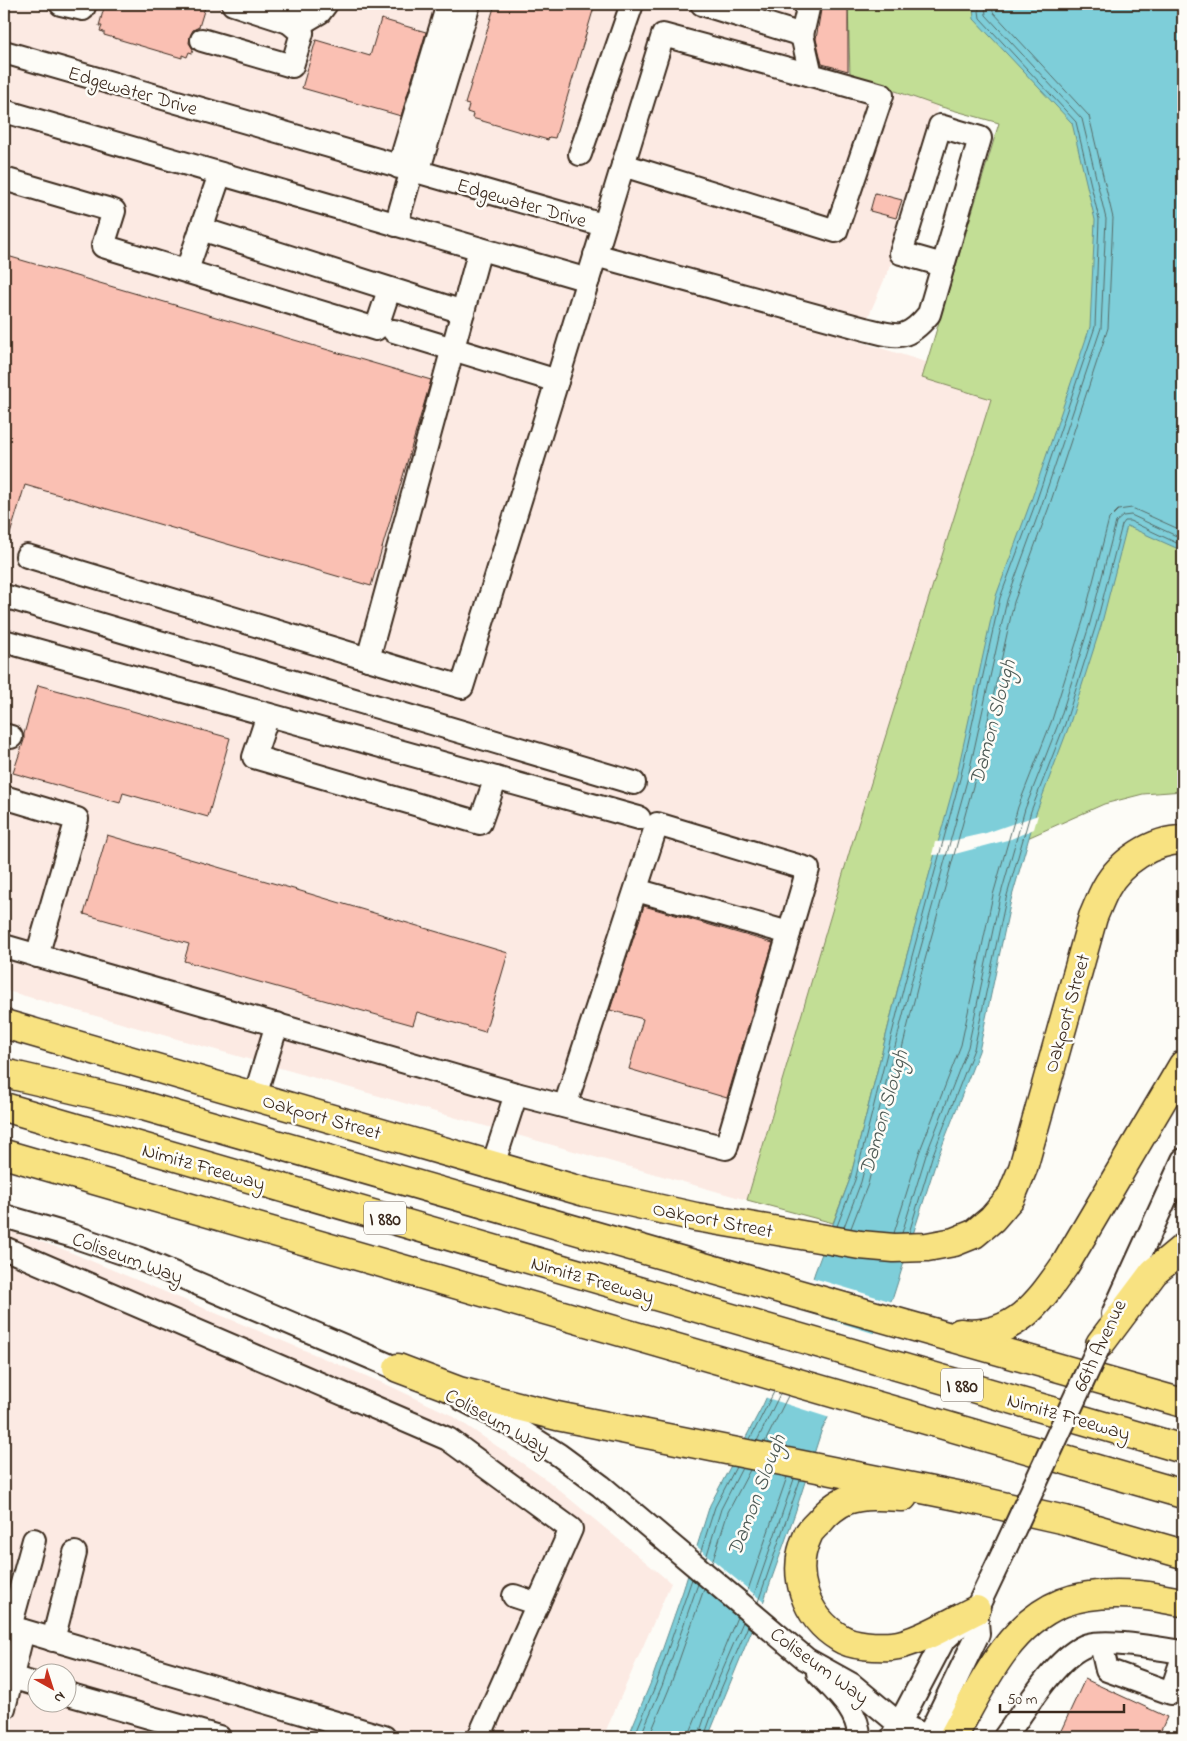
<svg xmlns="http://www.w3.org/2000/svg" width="1187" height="1741" font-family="'Indie Flower',sans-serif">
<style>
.built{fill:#fceae3;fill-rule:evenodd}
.green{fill:#c2de95;stroke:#7e845a}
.water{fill:#7eced9;stroke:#638c8e}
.pier{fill:#fdfcf7}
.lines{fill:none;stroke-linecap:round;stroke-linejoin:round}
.shore{stroke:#566c69;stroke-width:1}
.building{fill:#fac0b3;stroke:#3b2a1e}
.minor-casing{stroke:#3b2a1e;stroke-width:26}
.major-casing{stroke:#3b2a1e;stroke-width:31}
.highway-casing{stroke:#3b2a1e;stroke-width:31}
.minor{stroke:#fdfcf7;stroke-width:22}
.major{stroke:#f8e281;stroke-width:28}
.highway{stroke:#f8e281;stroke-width:28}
.minor-bridge-casing{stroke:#3b2a1e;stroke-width:26;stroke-linecap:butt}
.minor-bridge{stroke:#fdfcf7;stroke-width:22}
.labels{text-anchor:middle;stroke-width:5;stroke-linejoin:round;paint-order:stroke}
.shield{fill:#fdfcf7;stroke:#75695f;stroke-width:1}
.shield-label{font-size:19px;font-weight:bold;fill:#3b2a1e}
.street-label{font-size:20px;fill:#3b2a1e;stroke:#fdfcf7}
.water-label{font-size:21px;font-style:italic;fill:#4f5b56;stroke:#fdfcf7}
</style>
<rect width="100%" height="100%" fill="#fdfcf7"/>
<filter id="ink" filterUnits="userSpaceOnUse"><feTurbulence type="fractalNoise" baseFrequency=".02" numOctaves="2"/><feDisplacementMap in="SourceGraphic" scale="10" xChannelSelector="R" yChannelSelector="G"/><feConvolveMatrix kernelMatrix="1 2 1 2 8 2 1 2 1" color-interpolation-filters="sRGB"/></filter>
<g filter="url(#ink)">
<!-- built -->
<g class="built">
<path d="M 4,4 L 848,4 L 850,75 L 938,106 L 891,264 L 858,341 L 1013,389 L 850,850 L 747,1200 L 4,990 Z"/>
<path d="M 4,1229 L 65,1250 L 390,1386 L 451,1415 L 547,1480 L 671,1583 L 603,1737 L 4,1737 ZM 38,1674 L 68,1674 L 68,1704 L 38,1704 Z"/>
</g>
<!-- green -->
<path class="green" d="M 848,4 L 1183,4 L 1183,791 L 1143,794 L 1104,804 L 1005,848 L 933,862 L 900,980 L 850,1179 L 833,1223 L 747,1200 L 850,850 L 991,399 L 922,378 L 999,123 L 938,106 L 850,75 Z"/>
<!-- water -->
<path class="water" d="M 973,4 L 1183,4 L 1183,551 L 1127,526 L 1101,626 L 1069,726 L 1036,813 L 1011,900 L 979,1051 L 937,1159 L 893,1297 L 822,1429 L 795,1513 L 763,1603 L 708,1737 L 628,1737 L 651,1682 L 683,1591 L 710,1505 L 763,1405 L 795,1334 L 815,1272 L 850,1179 L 900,980 L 957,774 L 996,596 L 1031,501 L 1090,327 L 1095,220 L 1072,123 L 974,19 Z"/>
<!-- pier -->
<g class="pier">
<path d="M 1038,815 L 1034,829 L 1011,839 L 955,854 L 932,855 L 935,842 L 951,841 L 986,833 Z"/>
<path d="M 810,1277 L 893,1302 L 880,1325 L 802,1302 Z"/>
<path d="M 800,1310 L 876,1334 L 830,1418 L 764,1397 L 792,1333 Z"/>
<path d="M 695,1545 L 766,1604 L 755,1628 L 687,1571 Z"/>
</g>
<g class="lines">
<!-- shore -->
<g class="shore">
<path d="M 837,1226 L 855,1180 L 905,982 L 961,775 L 1000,598 L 1036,502 L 1095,327 L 1099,219 L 1076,122 L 980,18 L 978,4"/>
<path d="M 844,1227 L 861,1182 L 911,983 L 968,777 L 1007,600 L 1042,504 L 1101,328 L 1106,219 L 1082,119 L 986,15 L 985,4"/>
<path d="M 851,1228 L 868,1184 L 918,985 L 975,779 L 1014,602 L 1049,507 L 1108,328 L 1113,218 L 1089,116 L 993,12 L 992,4"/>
<path d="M 894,1233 L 919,1153 L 961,1045 L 993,895 L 1018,807 L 1052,720 L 1083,621 L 1109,519 L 1118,510 L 1132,508 L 1183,531"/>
<path d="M 902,1233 L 926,1155 L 968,1047 L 1000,897 L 1025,809 L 1059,722 L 1090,623 L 1116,522 L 1123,516 L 1131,515 L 1183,539"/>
<path d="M 909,1233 L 932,1157 L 974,1049 L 1006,899 L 1031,811 L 1065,724 L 1096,625 L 1122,525 L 1125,521 L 1130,521 L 1183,546"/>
<path d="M 750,1439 L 774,1392"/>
<path d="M 757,1441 L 780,1394"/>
<path d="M 765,1442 L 788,1396"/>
<path d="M 700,1554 L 715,1507 L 736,1467"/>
<path d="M 706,1558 L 721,1509 L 742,1468"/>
<path d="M 712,1563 L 728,1512 L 750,1470"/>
<path d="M 747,1593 L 787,1477"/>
<path d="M 753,1598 L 794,1479"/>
<path d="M 758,1602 L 800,1480"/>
<path d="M 634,1737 L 656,1684 L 692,1579"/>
<path d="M 640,1737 L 662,1686 L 698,1584"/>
<path d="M 649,1737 L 669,1689 L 704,1589"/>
<path d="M 690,1737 L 691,1730 L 737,1617"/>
<path d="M 698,1737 L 715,1687 L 743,1622"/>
<path d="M 704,1737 L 721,1689 L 748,1626"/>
</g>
</g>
<!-- building -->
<g class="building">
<path d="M 105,4 L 206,4 L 199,27 L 193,30 L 190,36 L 189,43 L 193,49 L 192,53 L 189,52 L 187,57 L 182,55 L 182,58 L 104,35 L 104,32 L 100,31 L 102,26 L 99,26 Z"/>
<path d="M 495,4 L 595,4 L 555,138 L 549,137 L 548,140 L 472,118 L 473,114 L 467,112 L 469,105 L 465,104 Z"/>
<path d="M 822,4 L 848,4 L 848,71 L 822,64 L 816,39 Z"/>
<path d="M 381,19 L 426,32 L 401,116 L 302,88 L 316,40 L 370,56 Z"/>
<path d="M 875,193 L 902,200 L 896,218 L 870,211 Z"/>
<path d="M 4,255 L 431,380 L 371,586 L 25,485 L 7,544 L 4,543 Z"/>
<path d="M 38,685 L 230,738 L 208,817 L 123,793 L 120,803 L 13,773 L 24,740 L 24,734 Z"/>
<path d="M 107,835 L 297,890 L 508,953 L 485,1032 L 417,1012 L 413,1025 L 184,961 L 189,944 L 84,914 Z"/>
<path d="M 644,906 L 773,943 L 727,1098 L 629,1069 L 643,1019 L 610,1010 Z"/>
<path d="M 1085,1679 L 1167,1717 L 1158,1737 L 1058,1737 Z"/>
</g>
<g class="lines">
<!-- minor casing -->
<g class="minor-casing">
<g id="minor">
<path d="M 61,4 L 83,9 L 85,4"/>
<path d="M 233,4 L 298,25 L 320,12 L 326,4"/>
<path d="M 702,4 L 802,35 L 809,4"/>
<path d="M 202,40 L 292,66 L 302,33 L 289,22 L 294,4"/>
<path d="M 4,52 L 603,225"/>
<path d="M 4,111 L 588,280"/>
<path d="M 580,154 L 632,4"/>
<path d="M 623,165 L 663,35 L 811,75"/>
<path d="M 399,167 L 448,4"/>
<path d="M 418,172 L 469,4"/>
<path d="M 4,179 L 114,211 L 103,246 L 376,329 L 389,290"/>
<path d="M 396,225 L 412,170"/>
<path d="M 201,229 L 463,312"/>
<path d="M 595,255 L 865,329 C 897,337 906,342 929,314 L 980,138 L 940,126 L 901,253 L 943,265"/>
<path d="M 187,270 L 220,174"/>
<path d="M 394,331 L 557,381 L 623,165 L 836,231 L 882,95 L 811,75 L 802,35"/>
<path d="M 27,556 L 368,659 L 480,249"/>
<path d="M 4,596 L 634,783"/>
<path d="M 4,641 L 639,818"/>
<path d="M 368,659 L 462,687 L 557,381"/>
<path d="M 268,715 L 254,757 L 480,823 L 496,778"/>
<path d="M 4,735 L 11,737"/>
<path d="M 4,797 L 77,819 L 37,956"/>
<path d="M 636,890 L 789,933"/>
<path d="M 4,946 L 516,1094 L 726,1148 L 808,869 L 657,824 L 565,1106"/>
<path d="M 255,1096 L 277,1024"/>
<path d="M 493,1165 L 516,1094"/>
<path d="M 4,1216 L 73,1236 L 140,1259 L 412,1375"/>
<path d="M 4,1248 L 448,1439 L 571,1529 L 479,1737"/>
<path d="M 1113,1314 L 1183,1160"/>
<path d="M 462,1399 L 515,1427 L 559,1455 L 601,1486 L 806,1659 L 851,1684 L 899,1724 L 929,1737"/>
<path d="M 514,1596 L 538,1604"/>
<path d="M 4,1625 L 384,1737"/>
<path d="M 10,1627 L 34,1540"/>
<path d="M 53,1640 L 75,1553"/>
<path d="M 1101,1644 L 1107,1670 L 1171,1693 L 1183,1657"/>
<path d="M 818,1673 C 835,1691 859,1711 859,1737"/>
<path d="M 4,1675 L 38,1685"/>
<path d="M 68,1694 L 219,1737"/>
<path d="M 4,1708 L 23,1631"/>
<path d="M 893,1736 L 943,1641 L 976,1610 L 1005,1549"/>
<path d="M 928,1737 L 978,1634 L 976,1610"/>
<path d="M 1005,1737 C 1024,1711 1058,1654 1088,1645 C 1110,1639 1159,1649 1183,1652"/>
</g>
</g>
<!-- major casing -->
<g class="major-casing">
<path id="major" d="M 4,1024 L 585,1192 L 696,1217 L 860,1245 L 894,1248 L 927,1247 L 954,1242 L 974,1234 L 992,1219 L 1011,1197 L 1023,1168 L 1093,917 C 1097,908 1101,897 1106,888 C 1120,862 1153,840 1183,840"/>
</g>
<!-- highway casing -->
<g class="highway-casing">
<g id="highway">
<path d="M 4,1073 L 133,1103 L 784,1290 L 1183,1403"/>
<path d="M 4,1107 L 1183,1449"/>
<path d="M 4,1154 L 1183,1494"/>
<path d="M 960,1333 C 1013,1339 1038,1304 1065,1265 L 1183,1065"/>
<path d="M 1100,1344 L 1154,1272 L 1183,1248"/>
<path d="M 398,1368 L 459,1391 L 557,1416 L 967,1498 L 1065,1520 L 1183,1554"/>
<path d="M 903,1497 C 885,1496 865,1494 847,1500 C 837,1504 826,1513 820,1521 C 816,1525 810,1530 808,1535 C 790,1573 805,1617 840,1638 C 852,1646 878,1647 892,1646 C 916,1644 953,1621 976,1610"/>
<path d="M 953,1737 C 980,1689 1007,1625 1062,1603 C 1085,1594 1113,1593 1138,1595 C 1153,1596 1168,1600 1183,1602"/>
</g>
</g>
<!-- minor -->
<use href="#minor" class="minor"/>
<!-- major -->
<use href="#major" class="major"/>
<!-- highway -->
<use href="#highway" class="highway"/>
<!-- minor-bridge casing -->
<g class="minor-bridge-casing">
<path id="minor-bridge" d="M 1005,1549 L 1100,1344"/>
</g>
<!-- minor-bridge -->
<use href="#minor-bridge" class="minor-bridge"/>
</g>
</g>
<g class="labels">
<!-- shield labels -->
<g class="shield">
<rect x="364" y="1201.5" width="42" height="33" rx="4"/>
<rect x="941" y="1368.5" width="42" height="33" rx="4"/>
</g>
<g class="shield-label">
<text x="385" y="1225">I 880</text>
<text x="962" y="1392">I 880</text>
</g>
<!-- street labels -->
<g class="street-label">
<text transform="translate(133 90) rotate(16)" y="7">Edgewater Drive</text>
<text transform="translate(522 202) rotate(16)" y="7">Edgewater Drive</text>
<text transform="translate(1066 1013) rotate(-74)" y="7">Oakport Street</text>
<text transform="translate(322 1116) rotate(16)" y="7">Oakport Street</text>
<text transform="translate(204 1166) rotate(16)" y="7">Nimitz Freeway</text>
<text transform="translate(713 1219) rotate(11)" y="7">Oakport Street</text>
<text transform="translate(128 1257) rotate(20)" y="7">Coliseum Way</text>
<text transform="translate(593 1279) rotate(16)" y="7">Nimitz Freeway</text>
<text transform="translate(1099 1345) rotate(-65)" y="7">66th Avenue</text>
<text transform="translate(1069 1416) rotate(16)" y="7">Nimitz Freeway</text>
<text transform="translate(498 1421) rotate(29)" y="7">Coliseum Way</text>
<text transform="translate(820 1665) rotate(36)" y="7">Coliseum Way</text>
</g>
<!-- water labels -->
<g class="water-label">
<text transform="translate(992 722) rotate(-75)" y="7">Damon Slough</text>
<text transform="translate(883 1112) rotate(-74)" y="7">Damon Slough</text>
<text transform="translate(756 1495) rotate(-69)" y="7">Damon Slough</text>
</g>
</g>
<!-- margin -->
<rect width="1187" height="1741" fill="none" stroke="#fdfcf7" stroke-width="20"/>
<rect x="10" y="10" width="1167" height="1721" fill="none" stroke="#3b2a1e" stroke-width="2" filter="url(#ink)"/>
<!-- north arrow -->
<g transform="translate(52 1688) rotate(141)"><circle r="24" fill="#fdfcf7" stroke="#afa8a0"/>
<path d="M0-4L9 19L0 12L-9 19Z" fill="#c8321e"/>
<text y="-8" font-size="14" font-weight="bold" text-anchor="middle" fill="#3b2a1e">N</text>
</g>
<!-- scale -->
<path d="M1000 1704v8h124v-8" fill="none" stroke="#3b2a1e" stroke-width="2.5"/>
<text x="1007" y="1704" font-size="15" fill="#3b2a1e" stroke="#fdfcf7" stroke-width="4" paint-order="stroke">50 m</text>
</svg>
